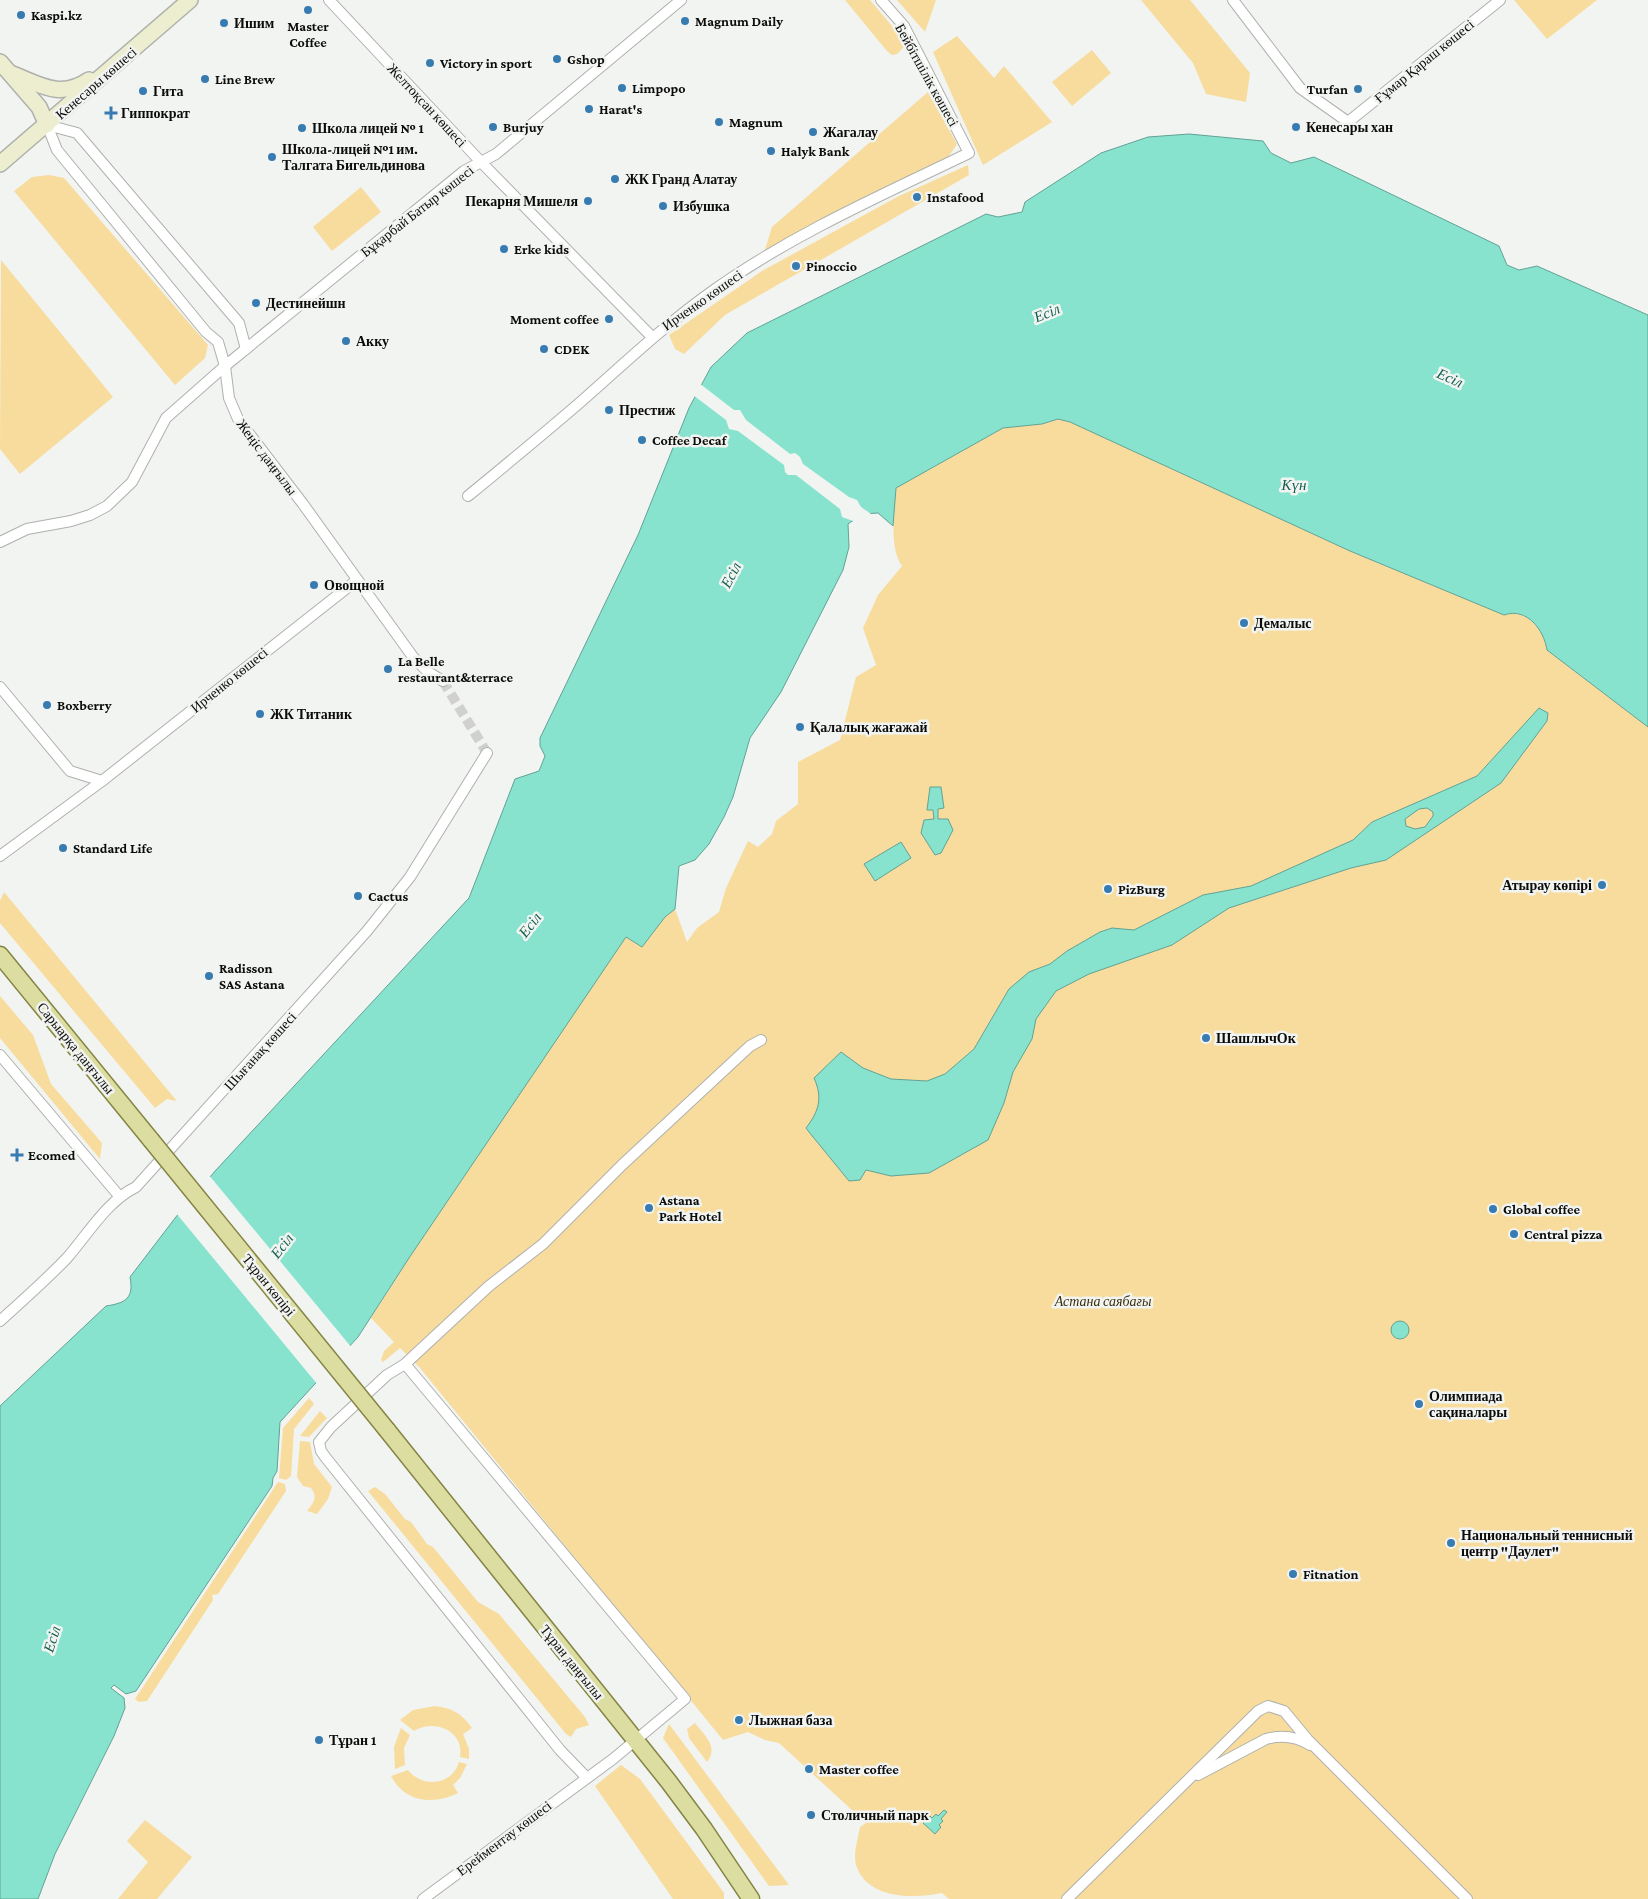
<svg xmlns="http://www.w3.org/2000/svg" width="1648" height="1899" font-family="'Crimson Pro',serif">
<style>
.green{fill:#f7dc9d}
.water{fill:#87e3ce;stroke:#62a294;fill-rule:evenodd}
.pier{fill:#f2f4f1}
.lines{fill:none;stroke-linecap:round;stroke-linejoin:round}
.street-tunnel{stroke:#d0d1ce;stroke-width:10;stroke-dasharray:10 5;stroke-linecap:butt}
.street-casing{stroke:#afb1ad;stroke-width:12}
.secondary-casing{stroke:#afb1ad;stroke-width:18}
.primary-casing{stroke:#848544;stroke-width:19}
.street{stroke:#fff;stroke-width:10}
.secondary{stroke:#edeed0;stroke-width:15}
.primary{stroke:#dcdda1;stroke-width:16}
.primary-bridge-casing{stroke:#848544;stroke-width:19;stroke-linecap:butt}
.primary-bridge{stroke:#dcdda1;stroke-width:16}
.poi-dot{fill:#377bb1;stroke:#f2f4f1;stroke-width:2}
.labels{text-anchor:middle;stroke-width:5;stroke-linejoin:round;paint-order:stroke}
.poi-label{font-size:14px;font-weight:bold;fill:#0c0c0b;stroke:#f2f4f1;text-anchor:start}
.street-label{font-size:14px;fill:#0c0c0b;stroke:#f2f4f1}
.park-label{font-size:14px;font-style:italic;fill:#3c2f10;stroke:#f2f4f1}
.water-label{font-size:15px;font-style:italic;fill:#115e50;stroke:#f2f4f1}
</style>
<rect width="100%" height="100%" fill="#f2f4f1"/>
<!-- green -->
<g class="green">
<path d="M 845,0 L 870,0 L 903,39 L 906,45 L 897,54 L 892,55 L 887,51 Z"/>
<path d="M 897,0 L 936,0 L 925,32 Z"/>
<path d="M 1141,0 L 1190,0 L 1250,73 L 1246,102 L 1206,94 L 1193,63 Z"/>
<path d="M 1514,0 L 1597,0 L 1547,39 Z"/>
<path d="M 957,36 L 994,78 L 1004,66 L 1052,122 L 983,165 L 933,52 Z"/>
<path d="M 1092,50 L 1111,73 L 1072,106 L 1052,82 Z"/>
<path d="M 928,92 L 957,144 L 949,156 L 765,250 L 772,227 Z"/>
<path d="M 968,165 L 969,175 L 725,315 L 684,354 L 675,349 L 669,335 L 762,271 L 897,197 Z"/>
<path d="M 49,175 L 64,178 L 208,345 L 205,358 L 175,385 L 14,191 L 32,177 Z"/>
<path d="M 361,187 L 381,212 L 332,251 L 313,227 Z"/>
<path d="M 1,260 L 113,397 L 20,474 L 0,449 Z"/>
<path d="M 1058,419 L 1070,422 L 1352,552 L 1504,615 C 1527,608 1544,630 1547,650 L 1648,727 L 1648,1899 L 949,1899 L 942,1893 C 912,1899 867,1899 856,1865 C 853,1853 858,1839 860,1827 L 866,1823 L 779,1743 L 765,1740 L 748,1732 L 723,1740 L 420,1368 L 400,1348 L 383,1362 L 381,1360 L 384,1351 L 394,1342 L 371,1318 L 409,1258 L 626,936 L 642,946 L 665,917 L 675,909 L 687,942 L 697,928 L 719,912 L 726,888 L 748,841 L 758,847 L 772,834 L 776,821 L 798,804 L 798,762 L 840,740 L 856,677 L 876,665 L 863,628 L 878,595 L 902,566 C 889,548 894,510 896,488 L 1003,428 L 1042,424 Z"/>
<path d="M 4,892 L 176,1100 L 175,1101 L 167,1099 L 155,1108 L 0,923 L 0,901 Z"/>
<path d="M 0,996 L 33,1035 L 51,1084 L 102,1143 L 100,1159 L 0,1038 Z"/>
<path d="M 309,1398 L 314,1404 L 294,1429 L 291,1476 L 286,1480 L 279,1478 L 283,1428 Z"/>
<path d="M 320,1411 L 327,1418 L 309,1437 L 300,1436 Z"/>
<path d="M 300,1441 L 310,1442 L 314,1464 L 332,1487 L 328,1499 L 317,1514 L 307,1511 C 314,1502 318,1497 311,1488 L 303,1486 L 297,1477 Z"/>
<path d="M 278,1482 L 285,1484 L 286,1491 L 218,1594 L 212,1595 L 213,1600 L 147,1701 L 139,1702 L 135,1699 Z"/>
<path d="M 375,1487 L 385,1494 L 405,1519 L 411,1522 L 427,1544 L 433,1547 L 478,1602 L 499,1614 L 585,1717 L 589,1725 L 576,1729 L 571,1737 L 566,1734 L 368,1491 Z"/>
<path d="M 435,1706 C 450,1708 461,1712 472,1728 L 463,1734 L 469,1749 L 469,1759 L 460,1757 C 465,1731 434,1718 414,1731 L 400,1720 L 413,1710 Z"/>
<path d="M 695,1723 C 705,1736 719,1747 707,1762 L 689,1738 L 687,1729 Z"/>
<path d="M 669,1724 L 789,1885 L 769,1886 L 663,1738 Z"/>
<path d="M 401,1728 L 410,1735 L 404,1748 L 405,1765 L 395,1769 L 394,1747 Z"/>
<path d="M 459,1762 L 467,1764 L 460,1778 L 453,1785 L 458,1793 C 434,1805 405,1803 391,1776 L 408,1770 C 422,1788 452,1786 459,1762 Z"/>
<path d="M 621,1765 L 640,1779 L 724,1893 L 724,1899 L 673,1899 L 595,1786 Z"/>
<path d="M 145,1820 L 192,1857 L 157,1899 L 118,1899 L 148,1862 L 127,1841 Z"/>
</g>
<!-- water -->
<g class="water">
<path d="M 1189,134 L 1263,141 L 1271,153 L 1291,163 L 1314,157 L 1499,246 L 1507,265 L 1519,270 L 1537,266 L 1648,315 L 1648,727 L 1547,650 C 1544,630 1527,607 1504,615 L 1350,551 L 1070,422 L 1058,419 L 1042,424 L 1003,428 L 896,488 L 893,526 L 878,513 L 862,514 L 848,524 L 849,547 L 843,570 L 781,692 L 750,738 L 733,797 L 724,817 L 709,844 L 695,860 L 679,866 L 675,909 L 665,917 L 642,947 L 626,937 L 409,1258 L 358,1337 L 280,1422 L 277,1471 L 273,1478 L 272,1486 L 136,1691 L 126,1694 L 114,1685 L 111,1688 L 124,1698 L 125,1708 L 114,1736 L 55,1854 L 38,1899 L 0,1899 L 0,1406 L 106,1306 C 126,1303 134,1298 130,1277 L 179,1213 L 216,1170 L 469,898 L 515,779 L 539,771 L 545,756 L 540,746 L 540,738 L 638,535 L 689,408 L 711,367 L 747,333 L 986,214 L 998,217 L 1022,212 L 1025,202 L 1101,153 L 1148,137 Z"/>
<path d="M 1539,708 L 1548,713 L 1547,721 L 1501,783 L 1386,860 L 1351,868 L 1229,908 L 1172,945 L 1089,974 L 1056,991 L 1036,1019 L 1032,1039 L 1013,1072 L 1004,1103 L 988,1140 L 929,1173 L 891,1176 L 866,1170 L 860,1180 L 849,1181 L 809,1132 L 806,1128 C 819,1111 823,1098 814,1078 L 841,1052 L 863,1068 L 891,1079 L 927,1081 L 945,1074 L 974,1049 L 1009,989 L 1029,972 L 1050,964 L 1067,951 L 1100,932 L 1112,928 L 1134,930 L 1203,895 L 1251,886 L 1353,840 L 1372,822 L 1477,776 ZM 1427,808 L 1433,812 L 1433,816 L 1425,827 L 1415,829 L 1406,826 L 1405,819 L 1419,809 Z"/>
<path d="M 930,787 L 941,787 L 944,808 L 938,809 L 938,819 L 948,819 L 953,830 L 941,853 L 935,855 L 921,833 L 924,820 L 934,819 L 933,810 L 927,810 Z"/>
<path d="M 901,842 L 911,858 L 875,881 L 864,864 Z"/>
<circle cx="1400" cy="1330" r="9"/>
<path d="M 944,1810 L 947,1812 L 941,1819 L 943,1821 L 939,1825 L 941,1827 L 935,1834 L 923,1823 L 930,1816 L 932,1818 L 936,1814 L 938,1816 Z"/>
</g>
<!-- pier -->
<g class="pier">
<path d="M 699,383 L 734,410 L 740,410 L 746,420 L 790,454 L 795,453 L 800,457 L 803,464 L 849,497 L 857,500 L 861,507 L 874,516 L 863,516 L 856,522 L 842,517 L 840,509 L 796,475 L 788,475 L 785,472 L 784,465 L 738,431 L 729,429 L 726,420 L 693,395 Z"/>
<path d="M 208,1174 L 352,1348 L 318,1385 L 176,1213 Z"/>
</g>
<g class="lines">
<!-- street-tunnel -->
<path class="street-tunnel" d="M 443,681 L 487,753"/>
<!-- street casing -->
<g class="street-casing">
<g id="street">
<path d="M 329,0 L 481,162 L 652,337"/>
<path d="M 1233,0 L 1300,88 L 1348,122 L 1500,0"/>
<path d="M 47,125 L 57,150 L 206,332 L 218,342 L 225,366 L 229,398 L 238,419 L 303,504 L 413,657 L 428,672 L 443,681"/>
<path d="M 47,125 L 77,133 L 239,323 L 246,349"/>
<path d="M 468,496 C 507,464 546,432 584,399 C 627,361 666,324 714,290 C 793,234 882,195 969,153 L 904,26 L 881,0"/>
<path d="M 0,542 L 27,529 L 71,521 L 90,515 L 107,506 L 132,482 L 166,418 L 225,366 L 464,171 L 496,154 L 681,0"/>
<path d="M 0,687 L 70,771 L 102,781"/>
<path d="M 0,856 L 102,781 L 357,580"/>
<path d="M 0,1055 L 120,1197"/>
<path d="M 0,1321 C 23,1300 46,1280 67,1258 C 88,1234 107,1201 136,1187 L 367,931 L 410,877 L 487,753"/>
<path d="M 405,1364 L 685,1699 L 613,1759 L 423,1899"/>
<path d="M 1198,1775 L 1266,1739 C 1281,1735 1297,1737 1310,1745"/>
<path d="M 587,1778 L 560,1750 L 326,1458 L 321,1451 L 319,1442 L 331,1427 L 387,1375 L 405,1364 L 489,1286 L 543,1244 L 622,1165 L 750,1046 L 761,1040"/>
<path d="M 1067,1899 L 1258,1711 L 1268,1706 L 1284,1711 L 1308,1740 L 1467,1899"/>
</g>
</g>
<!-- secondary casing -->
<g class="secondary-casing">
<g id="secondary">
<path d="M 0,62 L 39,107 L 47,125"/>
<path d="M 10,73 C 39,84 60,100 89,80"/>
<path d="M 0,164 L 190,0"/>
</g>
</g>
<!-- primary casing -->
<g class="primary-casing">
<g id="primary">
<path d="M 0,955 L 151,1140"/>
<path d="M 387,1430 L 669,1782 L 704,1829 L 751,1899"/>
</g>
</g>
<!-- street -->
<use href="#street" class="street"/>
<!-- secondary -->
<use href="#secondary" class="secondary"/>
<!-- primary -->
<use href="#primary" class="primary"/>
<!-- primary-bridge casing -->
<g class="primary-bridge-casing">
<path id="primary-bridge" d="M 151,1140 L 387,1430"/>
</g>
<!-- primary-bridge -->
<use href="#primary-bridge" class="primary-bridge"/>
</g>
<!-- markers -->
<g class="poi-dot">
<circle cx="308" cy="10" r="5"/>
<circle cx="21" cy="15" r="5"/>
<circle cx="685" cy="21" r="5"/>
<circle cx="224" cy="23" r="5"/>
<circle cx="557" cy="59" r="5"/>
<circle cx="430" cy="63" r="5"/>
<circle cx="205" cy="79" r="5"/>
<circle cx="622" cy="88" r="5"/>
<circle cx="1358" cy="89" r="5"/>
<circle cx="143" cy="91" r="5"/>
<circle cx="589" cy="109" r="5"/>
<path d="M108.5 105.5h5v5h5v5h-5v5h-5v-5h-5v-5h5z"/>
<circle cx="719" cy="122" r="5"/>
<circle cx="493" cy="127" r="5"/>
<circle cx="1296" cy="127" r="5"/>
<circle cx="302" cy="128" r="5"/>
<circle cx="813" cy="132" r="5"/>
<circle cx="771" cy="151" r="5"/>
<circle cx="272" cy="157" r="5"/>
<circle cx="615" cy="179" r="5"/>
<circle cx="917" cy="197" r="5"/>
<circle cx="588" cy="201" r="5"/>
<circle cx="663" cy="206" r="5"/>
<circle cx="504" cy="249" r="5"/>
<circle cx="796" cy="266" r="5"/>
<circle cx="256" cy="303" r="5"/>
<circle cx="609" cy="319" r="5"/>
<circle cx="346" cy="341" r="5"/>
<circle cx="544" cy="349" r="5"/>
<circle cx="609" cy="410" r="5"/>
<circle cx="642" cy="440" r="5"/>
<circle cx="314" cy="585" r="5"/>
<circle cx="1244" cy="623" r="5"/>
<circle cx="388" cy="669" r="5"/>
<circle cx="47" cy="705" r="5"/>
<circle cx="260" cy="714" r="5"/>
<circle cx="800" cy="727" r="5"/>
<circle cx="63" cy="848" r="5"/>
<circle cx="1602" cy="885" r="5"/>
<circle cx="1108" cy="889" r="5"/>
<circle cx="358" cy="896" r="5"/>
<circle cx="209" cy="976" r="5"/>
<circle cx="1206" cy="1038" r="5"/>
<path d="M14.5 1147.5h5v5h5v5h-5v5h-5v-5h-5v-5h5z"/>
<circle cx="649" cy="1208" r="5"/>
<circle cx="1493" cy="1209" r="5"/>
<circle cx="1514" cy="1234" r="5"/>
<circle cx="1419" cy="1404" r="5"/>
<circle cx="1451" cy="1543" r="5"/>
<circle cx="1293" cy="1574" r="5"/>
<circle cx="739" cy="1720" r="5"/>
<circle cx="319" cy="1740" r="5"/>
<circle cx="809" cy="1769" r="5"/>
<circle cx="811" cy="1815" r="5"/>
</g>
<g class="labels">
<!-- poi labels -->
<g class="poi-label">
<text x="31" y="20">Kaspi.kz</text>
<text x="695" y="26">Magnum Daily</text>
<text x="234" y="28">Ишим</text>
<text x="308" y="31" text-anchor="middle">Master<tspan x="308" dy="16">Coffee</tspan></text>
<text x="567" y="64">Gshop</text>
<text x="440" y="68">Victory in sport</text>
<text x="215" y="84">Line Brew</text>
<text x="632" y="93">Limpopo</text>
<text x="1348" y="94" text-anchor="end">Turfan</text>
<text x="153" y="96">Гита</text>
<text x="599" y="114">Harat's</text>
<text x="121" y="118">Гиппократ</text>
<text x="729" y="127">Magnum</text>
<text x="503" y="132">Burjuy</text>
<text x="1306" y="132">Кенесары хан</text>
<text x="312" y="133">Школа лицей № 1</text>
<text x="823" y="137">Жагалау</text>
<text x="282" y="154">Школа-лицей №1 им.<tspan x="282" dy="16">Талгата Бигельдинова</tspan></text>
<text x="781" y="156">Halyk Bank</text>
<text x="625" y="184">ЖК Гранд Алатау</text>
<text x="927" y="202">Instafood</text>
<text x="578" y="206" text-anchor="end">Пекарня Мишеля</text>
<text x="673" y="211">Избушка</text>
<text x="514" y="254">Erke kids</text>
<text x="806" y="271">Pinoccio</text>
<text x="266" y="308">Дестинейшн</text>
<text x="599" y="324" text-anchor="end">Moment coffee</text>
<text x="356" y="346">Акку</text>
<text x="554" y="354">CDEK</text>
<text x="619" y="415">Престиж</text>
<text x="652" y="445">Coffee Decaf</text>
<text x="324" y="590">Овощной</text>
<text x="1254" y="628">Демалыс</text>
<text x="398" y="666">La Belle<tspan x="398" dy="16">restaurant&amp;terrace</tspan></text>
<text x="57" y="710">Boxberry</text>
<text x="270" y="719">ЖК Титаник</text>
<text x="810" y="732">Қалалық жағажай</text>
<text x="73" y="853">Standard Life</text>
<text x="1592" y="890" text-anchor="end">Атырау көпірі</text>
<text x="1118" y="894">PizBurg</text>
<text x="368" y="901">Cactus</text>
<text x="219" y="973">Radisson<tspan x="219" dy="16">SAS Astana</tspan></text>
<text x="1216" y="1043">ШашлычОк</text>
<text x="28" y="1160">Ecomed</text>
<text x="659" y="1205">Astana<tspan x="659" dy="16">Park Hotel</tspan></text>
<text x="1503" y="1214">Global coffee</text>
<text x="1524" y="1239">Central pizza</text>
<text x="1429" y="1401">Олимпиада<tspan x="1429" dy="16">сақиналары</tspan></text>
<text x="1461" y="1540">Национальный теннисный<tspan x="1461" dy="16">центр "Даулет"</tspan></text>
<text x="1303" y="1579">Fitnation</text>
<text x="749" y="1725">Лыжная база</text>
<text x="329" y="1745">Тұран 1</text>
<text x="819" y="1774">Master coffee</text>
<text x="821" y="1820">Столичный парк</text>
</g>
<!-- street labels -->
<g class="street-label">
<text transform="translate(1424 61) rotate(-39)" y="5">Ғұмар Қараш көшесі</text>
<text transform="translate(927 75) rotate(61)" y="5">Бейбітшілік көшесі</text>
<text transform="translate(96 83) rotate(-41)" y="5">Кенесары көшесі</text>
<text transform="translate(427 105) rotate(47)" y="5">Желтоқсан көшесі</text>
<text transform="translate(417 211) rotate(-38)" y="5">Бұқарбай Батыр көшесі</text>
<text transform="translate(702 300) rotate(-35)" y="5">Ирченко көшесі</text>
<text transform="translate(267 457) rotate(53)" y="5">Жеңіс даңғылы</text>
<text transform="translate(229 680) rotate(-39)" y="5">Ирченко көшесі</text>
<text transform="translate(76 1048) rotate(51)" y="5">Сарыарқа даңғылы</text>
<text transform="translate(260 1051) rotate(-48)" y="5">Шығанақ көшесі</text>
<text transform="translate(269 1285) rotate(51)" y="5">Тұран көпірі</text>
<text transform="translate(572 1662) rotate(51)" y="5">Тұран даңғылы</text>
<text transform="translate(504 1838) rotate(-37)" y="5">Ерейментау көшесі</text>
</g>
<!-- park labels -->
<g class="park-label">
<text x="1103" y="1306">Астана саябағы</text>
</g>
<!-- water labels -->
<g class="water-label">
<text transform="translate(1047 313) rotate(-22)" y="5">Есіл</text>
<text transform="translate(1450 378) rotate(25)" y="5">Есіл</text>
<text x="1294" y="490">Күн</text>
<text transform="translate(731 575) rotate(-62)" y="5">Есіл</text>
<text transform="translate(530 925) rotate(-52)" y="5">Есіл</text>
<text transform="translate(282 1246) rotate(-52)" y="5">Есіл</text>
<text transform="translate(52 1639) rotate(-72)" y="5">Есіл</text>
</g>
</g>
</svg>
